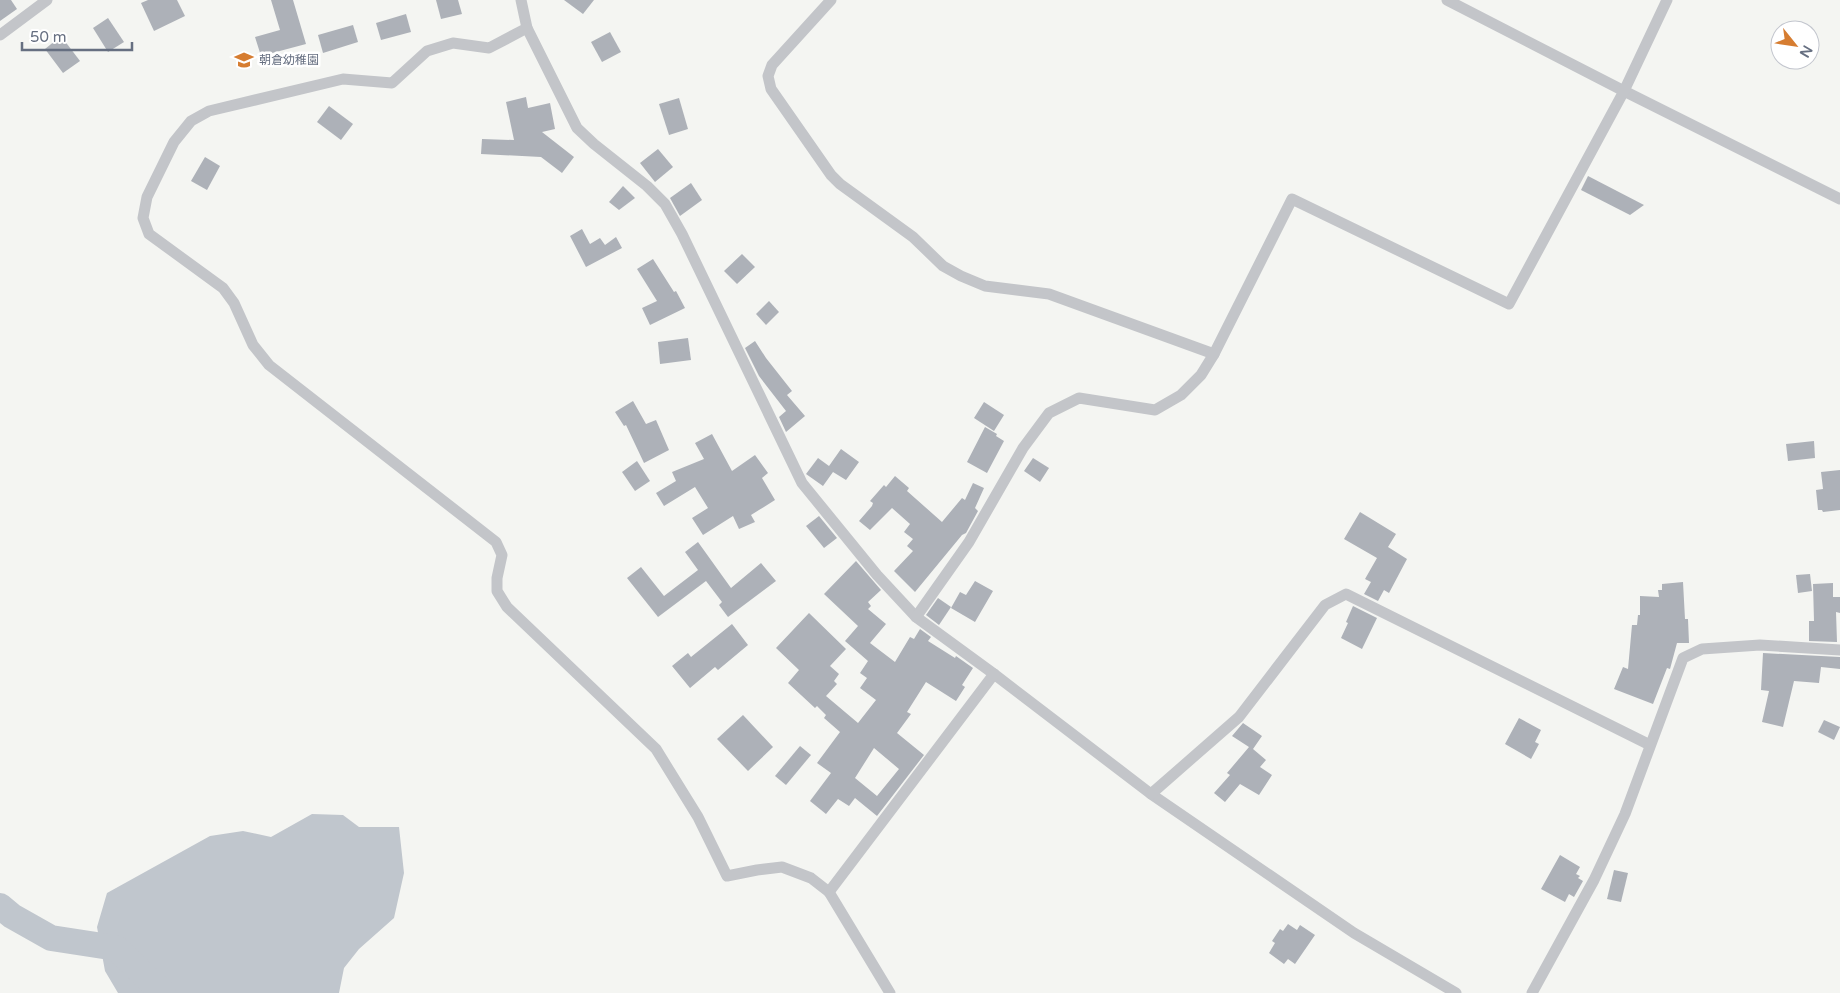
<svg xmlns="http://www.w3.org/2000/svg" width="1840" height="993" font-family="'Varela Round','Noto Sans JP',sans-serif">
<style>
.water{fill:#c0c6cd}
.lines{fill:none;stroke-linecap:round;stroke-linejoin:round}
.river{stroke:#c0c6cd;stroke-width:26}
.building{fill:#adb1b8;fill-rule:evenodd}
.street{stroke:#c3c5c9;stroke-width:11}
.labels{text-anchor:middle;stroke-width:5;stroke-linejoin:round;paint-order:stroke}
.poi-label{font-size:12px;fill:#666f81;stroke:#fff;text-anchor:start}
</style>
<rect width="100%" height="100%" fill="#f4f5f2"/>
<!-- water -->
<path class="water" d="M 312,814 L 343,815 L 359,827 L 399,827 L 404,873 L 394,918 L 359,949 L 344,968 L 339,993 L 118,993 L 105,971 L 97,927 L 107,893 L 210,836 L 243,831 L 271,837 Z"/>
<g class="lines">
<!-- river -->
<path class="river" d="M 0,906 L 12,916 L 51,938 L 116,948 L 163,993"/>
</g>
<!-- building -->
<g class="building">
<path d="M 0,0 L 11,0 L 17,9 L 0,21 Z"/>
<path d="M 148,0 L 177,0 L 185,16 L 154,31 L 141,3 Z"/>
<path d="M 271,0 L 293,0 L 306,44 L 261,56 L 255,37 L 280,30 Z"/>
<path d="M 436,0 L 458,0 L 462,14 L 441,19 Z"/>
<path d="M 564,0 L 594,0 L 583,14 Z"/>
<path d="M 406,14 L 411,32 L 381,40 L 376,23 Z"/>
<path d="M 108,18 L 124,42 L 108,52 L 93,28 Z"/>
<path d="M 353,25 L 358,42 L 323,53 L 318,35 Z"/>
<path d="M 610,32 L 621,52 L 602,62 L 591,42 Z"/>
<path d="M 61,36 L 80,61 L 63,73 L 45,49 Z"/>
<path d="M 526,97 L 528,108 L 550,103 L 555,129 L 542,132 L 574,157 L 562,173 L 541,157 L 481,154 L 482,139 L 514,140 L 506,102 Z"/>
<path d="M 679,98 L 688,129 L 669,135 L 659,104 Z"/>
<path d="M 329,106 L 353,124 L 341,140 L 317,122 Z"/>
<path d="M 658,149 L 673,167 L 655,182 L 640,163 Z"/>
<path d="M 205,157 L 220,166 L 207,190 L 191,181 Z"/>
<path d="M 1588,176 L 1644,205 L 1630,215 L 1581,190 Z"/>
<path d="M 691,183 L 702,200 L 680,216 L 670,198 Z"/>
<path d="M 623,186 L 635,198 L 619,210 L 609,202 Z"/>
<path d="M 582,229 L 590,244 L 600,238 L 605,245 L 616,237 L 622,248 L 586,267 L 570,236 Z"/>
<path d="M 742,254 L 755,267 L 737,284 L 724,271 Z"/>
<path d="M 653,259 L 674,292 L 676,291 L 685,308 L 650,325 L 642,308 L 657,301 L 637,269 Z"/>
<path d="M 769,301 L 779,312 L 766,325 L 756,314 Z"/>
<path d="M 688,338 L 691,360 L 660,364 L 658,342 Z"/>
<path d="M 755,341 L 766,358 L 792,391 L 787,395 L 805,416 L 786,432 L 779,417 L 786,411 L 759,376 L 745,348 Z"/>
<path d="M 633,401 L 646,424 L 656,420 L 669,450 L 644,463 L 626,425 L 624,426 L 615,412 Z"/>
<path d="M 984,402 L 1004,415 L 994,431 L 974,418 Z"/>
<path d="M 985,427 L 997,434 L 996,436 L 1004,441 L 987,473 L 967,462 Z"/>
<path d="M 712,434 L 732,471 L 755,455 L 768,473 L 762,478 L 775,500 L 751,515 L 755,522 L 739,529 L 733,516 L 703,535 L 692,518 L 708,508 L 695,487 L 664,506 L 656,493 L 676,481 L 672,472 L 704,459 L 695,443 Z"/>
<path d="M 1814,441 L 1815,458 L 1788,461 L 1786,444 Z"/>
<path d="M 841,449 L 859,462 L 846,480 L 833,472 L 823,486 L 806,474 L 818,458 L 829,466 Z"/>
<path d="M 1033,458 L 1049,468 L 1040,482 L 1024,471 Z"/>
<path d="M 637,461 L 650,481 L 635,491 L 622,472 Z"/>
<path d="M 1840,470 L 1840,510 L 1823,512 L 1822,510 L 1818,510 L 1816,490 L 1823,489 L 1821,472 Z"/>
<path d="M 895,476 L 909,488 L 907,491 L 942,522 L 962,498 L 965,500 L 973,483 L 984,488 L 975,508 L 978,511 L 966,533 L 962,535 L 915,592 L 894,571 L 913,551 L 907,546 L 913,539 L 904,532 L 910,524 L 892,508 L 870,530 L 859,521 L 872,506 L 873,503 L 870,501 L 884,485 L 886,487 Z"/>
<path d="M 1360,512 L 1396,534 L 1388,547 L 1407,559 L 1389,593 L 1384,590 L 1378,601 L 1364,594 L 1371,582 L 1365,579 L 1377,558 L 1344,539 Z"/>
<path d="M 819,516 L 837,538 L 824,548 L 806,526 Z"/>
<path d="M 698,542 L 731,588 L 761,563 L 776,581 L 728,617 L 719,605 L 722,602 L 706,581 L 658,617 L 627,578 L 641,567 L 664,596 L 698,570 L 685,552 Z"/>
<path d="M 856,561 L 881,590 L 868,602 L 871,606 L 868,609 L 886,624 L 870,643 L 895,662 L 910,637 L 914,639 L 920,629 L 931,637 L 928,641 L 955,658 L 956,656 L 973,668 L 962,685 L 965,687 L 956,701 L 926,682 L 907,712 L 911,714 L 897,733 L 924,755 L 877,816 L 855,798 L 849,806 L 838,799 L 826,814 L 810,801 L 831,773 L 817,763 L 840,732 L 824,718 L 826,715 L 817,706 L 815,708 L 788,683 L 799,670 L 776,648 L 809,613 L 846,649 L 830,666 L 839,674 L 834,681 L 837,684 L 826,696 L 858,723 L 876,700 L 860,688 L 867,678 L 860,673 L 868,661 L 845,641 L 858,626 L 824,594 ZM 874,748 L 899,769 L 877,796 L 855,778 Z"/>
<path d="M 1810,574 L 1812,591 L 1798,593 L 1796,575 Z"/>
<path d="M 975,581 L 993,591 L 975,622 L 951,608 L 960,592 L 966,595 Z"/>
<path d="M 1683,582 L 1685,619 L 1688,619 L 1689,643 L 1677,643 L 1670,669 L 1667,668 L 1653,704 L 1614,689 L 1623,667 L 1628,669 L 1632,625 L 1637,625 L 1638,615 L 1640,615 L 1640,596 L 1659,597 L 1658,590 L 1662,590 L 1662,584 Z"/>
<path d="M 1833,583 L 1833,597 L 1840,597 L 1840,613 L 1836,612 L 1837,642 L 1809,641 L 1809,621 L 1814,621 L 1813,584 Z"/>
<path d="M 938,598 L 951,607 L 939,625 L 926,615 Z"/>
<path d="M 1353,606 L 1377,618 L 1362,649 L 1341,638 L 1348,623 L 1346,622 Z"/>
<path d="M 732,624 L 748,645 L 718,670 L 715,667 L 690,688 L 672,666 L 688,653 L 691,657 Z"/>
<path d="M 1763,653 L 1840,657 L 1840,669 L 1821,667 L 1819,683 L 1794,681 L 1783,727 L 1762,722 L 1769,691 L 1761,690 Z"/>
<path d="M 743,715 L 773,747 L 748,771 L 717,739 Z"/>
<path d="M 1519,718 L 1541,730 L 1535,742 L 1539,744 L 1531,759 L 1505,744 Z"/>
<path d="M 1824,720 L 1840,727 L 1834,740 L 1818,732 Z"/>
<path d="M 1243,723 L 1262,736 L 1253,749 L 1266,760 L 1260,767 L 1272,775 L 1259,795 L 1240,784 L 1225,802 L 1214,793 L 1230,775 L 1227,773 L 1249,747 L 1232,736 Z"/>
<path d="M 800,746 L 811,755 L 786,785 L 775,776 Z"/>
<path d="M 1560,855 L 1580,867 L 1576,874 L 1580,876 L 1578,878 L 1583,881 L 1574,897 L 1569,894 L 1565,902 L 1541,889 Z"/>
<path d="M 1614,870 L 1628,873 L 1621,902 L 1607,899 Z"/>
<path d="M 1288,924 L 1297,930 L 1300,925 L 1315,935 L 1295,964 L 1288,959 L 1284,964 L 1269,953 L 1275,943 L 1272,941 L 1280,929 L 1283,931 Z"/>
</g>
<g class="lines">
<!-- street -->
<g class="street">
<path d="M 521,0 L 527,28 L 577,128 L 594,144 L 647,186 L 665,204 L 682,234 L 802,483 L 877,575 L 916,617 L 994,674 L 1151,794 L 1354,933 L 1456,993"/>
<path d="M 831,0 L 772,65 L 768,76 L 771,89 L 831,175 L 840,184 L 913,237 L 943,266 L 961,276 L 985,286 L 1049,294 L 1214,354"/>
<path d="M 1447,0 L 1624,91 L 1840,199"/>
<path d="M 527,28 L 489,48 L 453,43 L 427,51 L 392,83 L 343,79 L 209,111 L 191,121 L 174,142 L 147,197 L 143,218 L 149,234 L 223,288 L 234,303 L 253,345 L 269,365 L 496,542 L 502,555 L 497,578 L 497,591 L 507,607 L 656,749 L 698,817 L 727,876 L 757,870 L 782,867 L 811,878 L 829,892 L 890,993"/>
<path d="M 0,35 L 47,0"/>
<path d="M 916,617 L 969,542 L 1023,448 L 1049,413 L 1079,398 L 1155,410 L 1181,395 L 1201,375 L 1214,354 L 1292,199 L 1509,304 L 1624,91 L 1667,0"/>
<path d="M 1151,794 L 1239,717 L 1325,605 L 1346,594 L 1650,745"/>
<path d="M 829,892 L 994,674"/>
<path d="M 1532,993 L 1594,880 L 1625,814 L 1683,658 L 1702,649 L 1760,645 L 1840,650"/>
</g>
</g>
<!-- icons -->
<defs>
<g id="school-bare" transform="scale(1.5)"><path d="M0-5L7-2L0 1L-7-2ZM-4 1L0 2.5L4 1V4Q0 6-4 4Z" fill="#d67d31" stroke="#fff" stroke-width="2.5" paint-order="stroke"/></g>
</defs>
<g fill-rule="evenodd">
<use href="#school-bare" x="244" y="60"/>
</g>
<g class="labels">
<!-- poi labels -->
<g class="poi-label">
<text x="259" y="64">朝倉幼稚園</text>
</g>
</g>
<!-- north arrow -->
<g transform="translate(1795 45) rotate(120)"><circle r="24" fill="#ffffff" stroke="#c2c5cd"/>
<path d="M0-4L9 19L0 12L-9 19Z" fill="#d67d31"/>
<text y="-8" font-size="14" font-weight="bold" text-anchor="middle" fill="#666f81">N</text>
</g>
<!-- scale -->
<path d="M22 42v8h110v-8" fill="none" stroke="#666f81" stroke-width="2.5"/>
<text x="30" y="42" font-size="15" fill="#666f81" stroke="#ffffff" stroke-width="4" paint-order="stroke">50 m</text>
</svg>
